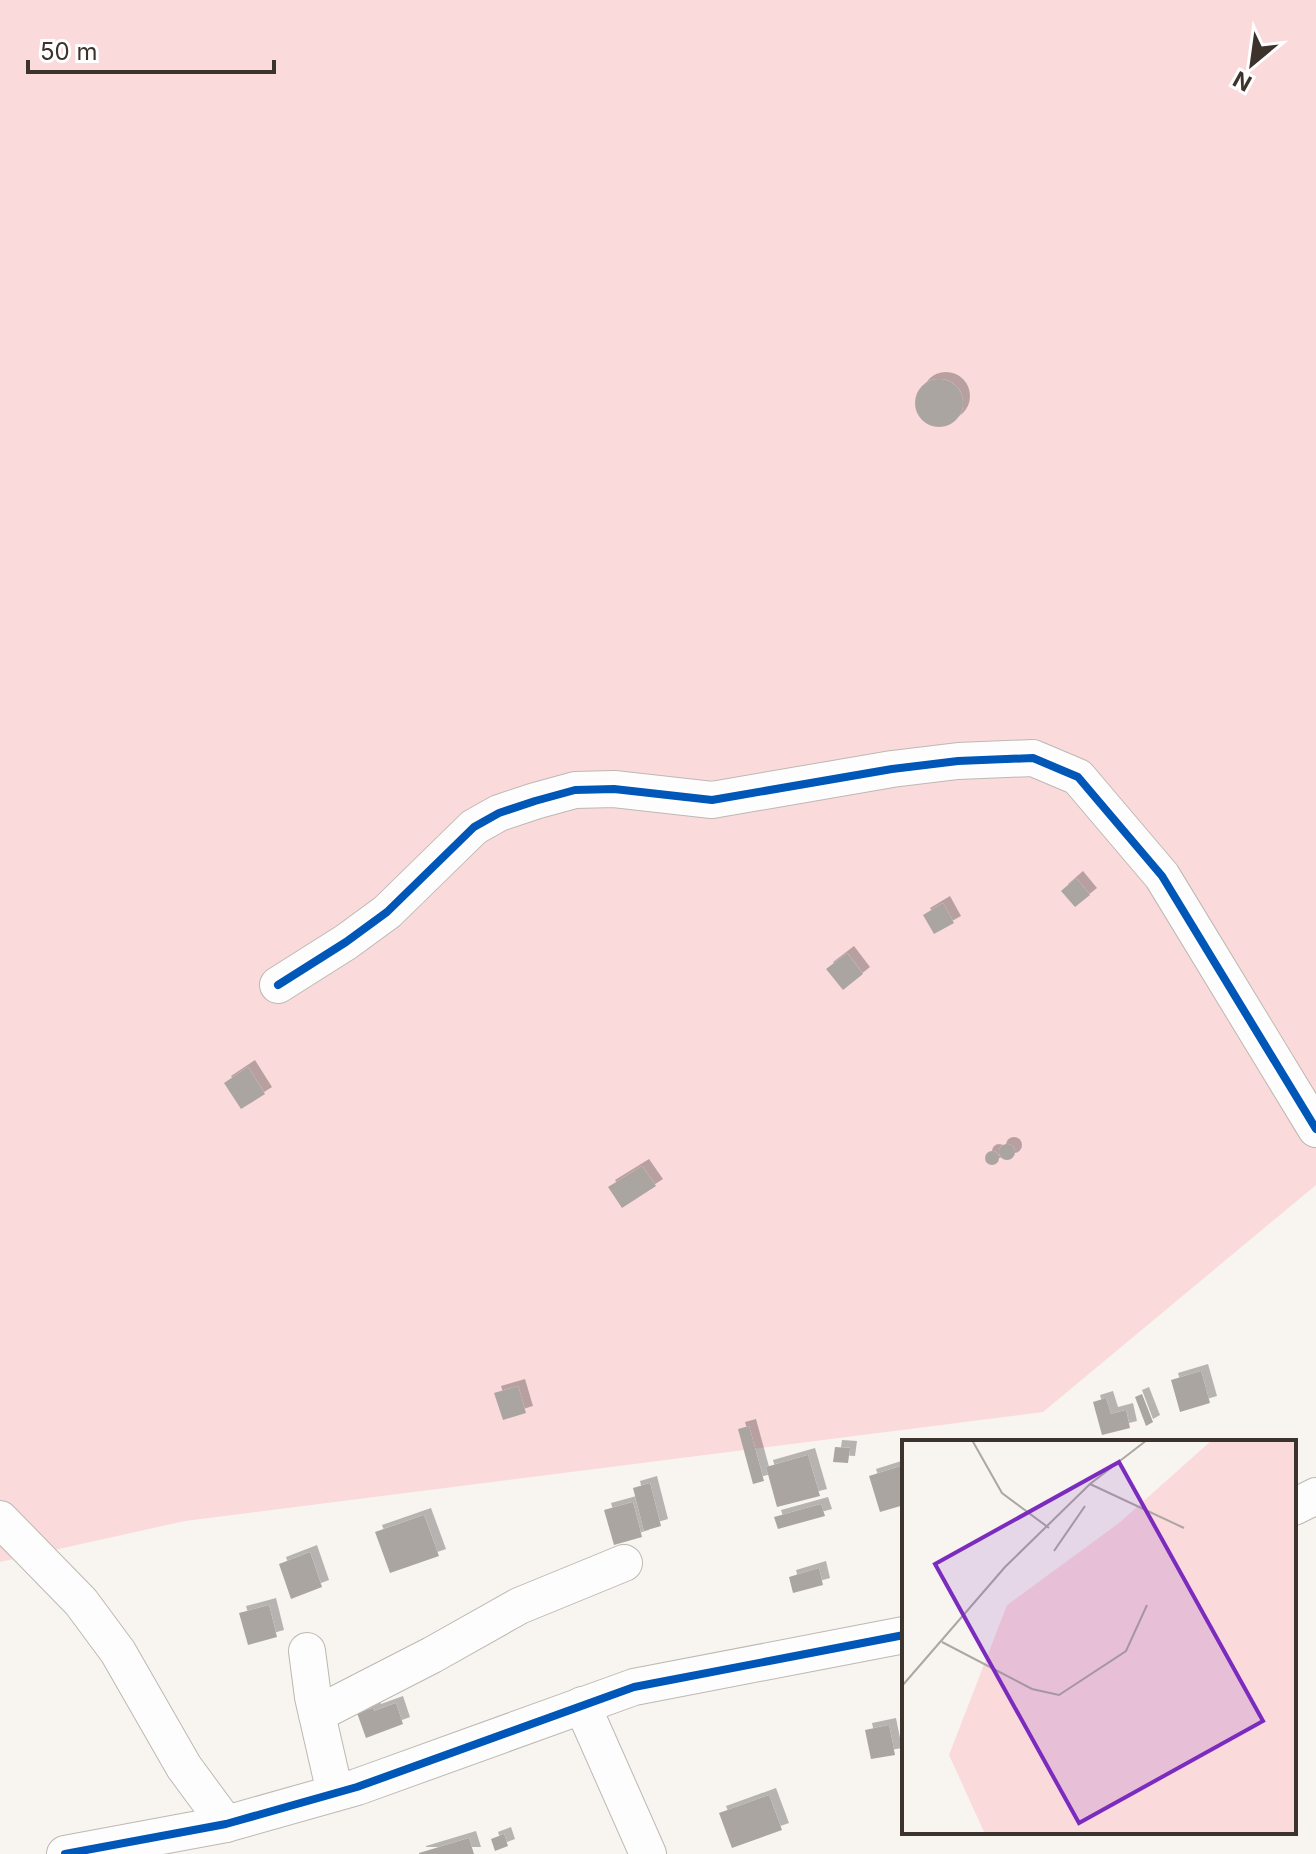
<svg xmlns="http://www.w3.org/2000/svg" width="1316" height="1854" font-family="Inter,sans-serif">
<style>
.green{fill:#fbdadc}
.building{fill:#aba5a1;filter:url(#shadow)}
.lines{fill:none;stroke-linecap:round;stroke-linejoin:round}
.minor-casing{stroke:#bdb8b2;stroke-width:38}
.minor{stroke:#fefdfd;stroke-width:36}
.cycleway-casing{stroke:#fff;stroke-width:13}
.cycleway{stroke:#0057b8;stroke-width:8}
.inset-road{fill:none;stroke:#ada7a2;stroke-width:2}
.view{fill:#7b2cbf;fill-opacity:0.15;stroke:#7b2cbf;stroke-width:4}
.inset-edge{fill:none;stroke:#3c342c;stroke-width:4}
</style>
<defs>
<filter id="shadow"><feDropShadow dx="7" dy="-7" stdDeviation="0" flood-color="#0004"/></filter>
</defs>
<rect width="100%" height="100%" fill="#f8f4f0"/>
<!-- green -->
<path class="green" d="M 0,0 L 1316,0 L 1316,1185 L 1043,1412 L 185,1521 L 0,1562 Z"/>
<!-- building -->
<g class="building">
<circle cx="939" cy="403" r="24"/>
<path d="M 1076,878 L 1090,895 L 1075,907 L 1061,891 Z"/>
<path d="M 943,903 L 954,923 L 934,934 L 923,915 Z"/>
<path d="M 847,953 L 863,974 L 843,990 L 826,969 Z"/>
<path d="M 248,1067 L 265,1094 L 241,1109 L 224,1083 Z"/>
<circle cx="1007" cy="1152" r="8"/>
<circle cx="992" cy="1158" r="7"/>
<path d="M 642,1166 L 656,1186 L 622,1208 L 608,1187 Z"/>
<path d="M 1201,1371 L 1210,1403 L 1180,1412 L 1171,1380 Z"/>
<path d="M 518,1386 L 526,1413 L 503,1420 L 494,1393 Z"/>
<path d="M 1142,1394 L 1153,1422 L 1146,1426 L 1135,1397 Z"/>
<path d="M 1106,1398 L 1111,1414 L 1126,1410 L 1130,1428 L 1102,1435 L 1093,1402 Z"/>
<path d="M 749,1426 L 764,1481 L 753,1484 L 738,1429 Z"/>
<path d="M 835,1447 L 850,1448 L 848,1463 L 833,1462 Z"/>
<path d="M 808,1455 L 820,1496 L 777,1507 L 766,1467 Z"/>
<path d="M 904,1465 L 904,1505 L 880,1512 L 869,1476 Z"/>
<path d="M 650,1483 L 661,1526 L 644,1531 L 633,1488 Z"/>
<path d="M 633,1502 L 642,1537 L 614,1545 L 604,1510 Z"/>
<path d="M 821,1504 L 825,1516 L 778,1529 L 774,1517 Z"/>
<path d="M 424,1515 L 439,1556 L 390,1573 L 375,1532 Z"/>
<path d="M 310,1552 L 322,1587 L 291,1599 L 279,1564 Z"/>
<path d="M 819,1568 L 823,1585 L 793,1593 L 789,1577 Z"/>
<path d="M 269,1605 L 277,1637 L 248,1645 L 239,1613 Z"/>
<path d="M 396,1703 L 403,1724 L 366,1738 L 357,1713 L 373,1708 L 374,1711 Z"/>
<path d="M 889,1725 L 895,1755 L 871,1759 L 865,1730 Z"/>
<path d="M 769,1795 L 782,1830 L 732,1848 L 719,1813 Z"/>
<path d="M 504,1834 L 508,1846 L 495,1851 L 491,1839 Z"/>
<path d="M 469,1838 L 474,1854 L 419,1854 L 419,1853 Z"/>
</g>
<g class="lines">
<!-- minor casing -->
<g class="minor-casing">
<g id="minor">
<path d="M 278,985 L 346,942 L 387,912 L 474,827 L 499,813 L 535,801 L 575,790 L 614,789 L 712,800 L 892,769 L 958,761 L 1033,758 L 1078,777 L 1162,876 L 1316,1129"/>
<path d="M 1294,1507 L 1316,1496"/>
<path d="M 0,1519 L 81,1602 L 118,1652 L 184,1767 L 226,1824"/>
<path d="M 307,1651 L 313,1697 L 335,1793"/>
<path d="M 582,1705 L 648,1854"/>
<path d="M 317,1714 L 432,1655 L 519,1606 L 624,1563"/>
<path d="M 65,1854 L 226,1824 L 357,1787 L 634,1687 L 904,1635"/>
</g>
</g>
<!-- minor -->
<use href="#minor" class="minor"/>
<!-- cycleway casing -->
<g class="cycleway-casing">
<g id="cycleway">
<path d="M 278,985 L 346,942 L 387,912 L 474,827 L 499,813 L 535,801 L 575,790 L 614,789 L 712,800 L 892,769 L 958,761 L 1033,758 L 1078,777 L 1162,876 L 1316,1129"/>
<path d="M 65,1854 L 226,1824 L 357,1787 L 634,1687 L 904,1635"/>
</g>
</g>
<!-- cycleway -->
<use href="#cycleway" class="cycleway"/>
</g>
<!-- overview -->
<g transform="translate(902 1440)">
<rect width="394" height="394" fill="#f8f4f0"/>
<path d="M 310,0 L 394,0 L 394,394 L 83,394 L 47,315 L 105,165 L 217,83 Z" fill="#fbdadc"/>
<path class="inset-road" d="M 70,0 L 100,53 L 147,88M 188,44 L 282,88M 152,111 L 183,66M 40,202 L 130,249 L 157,255 L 224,211 L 245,165M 0,246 L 103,127 L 188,44 L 245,0"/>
<path class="view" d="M 217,22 L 361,281 L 177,383 L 33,124 Z"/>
<rect width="394" height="394" class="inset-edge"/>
</g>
<!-- north arrow -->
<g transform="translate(1252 64) rotate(209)" stroke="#ffffff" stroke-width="6" paint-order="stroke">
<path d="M0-6L14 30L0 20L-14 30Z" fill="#3c342c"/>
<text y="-12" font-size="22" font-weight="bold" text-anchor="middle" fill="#3c342c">N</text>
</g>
<!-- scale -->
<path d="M28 60v12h246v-12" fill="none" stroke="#3c342c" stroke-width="4"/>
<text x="40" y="60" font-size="24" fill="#3c342c" stroke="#ffffff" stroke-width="6" paint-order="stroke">50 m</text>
</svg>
